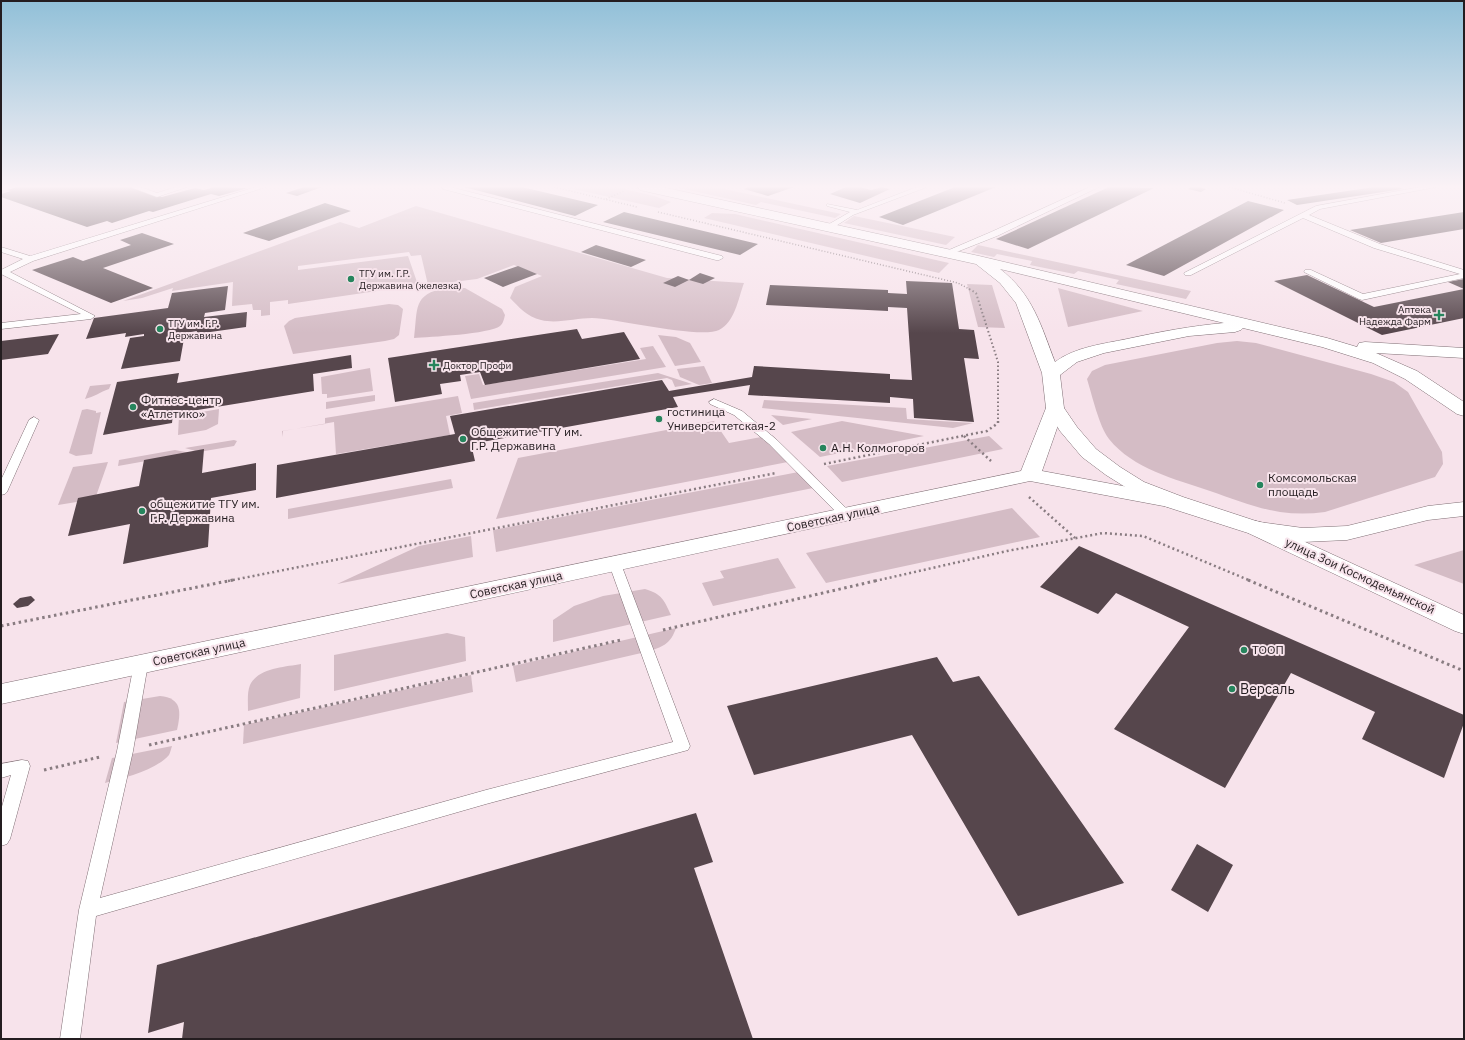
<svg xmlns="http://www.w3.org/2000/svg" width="1465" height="1040" font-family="'IBM Plex Sans',sans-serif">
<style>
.green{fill:#d4bcc5}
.building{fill:#56464c}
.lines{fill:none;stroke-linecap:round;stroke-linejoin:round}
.service-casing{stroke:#806f75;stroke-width:1}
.minor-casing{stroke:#806f75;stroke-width:1}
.secondary-casing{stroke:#806f75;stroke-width:1}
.primary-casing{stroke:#806f75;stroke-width:1}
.path-far3{stroke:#897c81;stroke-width:1.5;stroke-dasharray:1 2;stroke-linecap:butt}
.path-far2{stroke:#897c81;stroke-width:2;stroke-dasharray:1.5 2.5;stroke-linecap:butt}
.path-far1{stroke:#897c81;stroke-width:2.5;stroke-dasharray:2 3;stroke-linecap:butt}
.path{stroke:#897c81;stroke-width:3;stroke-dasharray:2.5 3.5;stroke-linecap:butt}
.service{fill:#fff;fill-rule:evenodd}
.minor{fill:#fff;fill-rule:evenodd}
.secondary{fill:#fff;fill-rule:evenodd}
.primary{fill:#fff;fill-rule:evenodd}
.poi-dot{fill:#26855d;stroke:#f7e3eb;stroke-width:1.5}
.labels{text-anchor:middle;stroke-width:4;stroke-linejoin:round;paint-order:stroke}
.far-poi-label{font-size:10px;fill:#241d20;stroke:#f7e3eb;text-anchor:start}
.poi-label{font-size:12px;fill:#241d20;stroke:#f7e3eb;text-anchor:start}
.street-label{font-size:12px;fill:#241d20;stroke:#f7e3eb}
.near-poi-label{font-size:14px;fill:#241d20;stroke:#f7e3eb;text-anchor:start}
</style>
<rect width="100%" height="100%" fill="#f7e3eb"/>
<!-- green -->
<g class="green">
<path d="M 564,187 L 616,187 L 654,196 L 671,202 L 659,208 Z"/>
<path d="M 675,187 L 715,187 L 841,214 L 835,218 L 761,202 L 756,205 Z"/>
<path d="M 416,206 L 667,278 L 744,283 C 738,299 735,322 719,330 C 700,339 619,319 592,318 C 576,318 557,324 541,320 C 527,317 519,307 510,298 L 515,287 L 542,276 L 514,265 L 477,279 L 428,285 L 421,255 L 411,256 L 409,252 L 298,266 L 298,270 L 408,256 L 418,285 L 288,304 L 288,300 L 270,302 L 270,315 L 261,316 L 261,310 L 253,310 L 252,304 L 232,306 L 233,282 L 172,291 L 173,288 L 142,298 L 123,301 L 340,222 L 359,228 Z"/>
<path d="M 712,213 L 735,214 L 949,263 L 939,273 L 704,218 Z"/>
<path d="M 854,216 L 955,237 L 946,245 L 844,223 Z"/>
<path d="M 978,245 L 1191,291 L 1186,299 L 1116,284 L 1119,280 L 1078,271 L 1074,274 L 1030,265 L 1032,261 L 997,254 L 994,257 L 971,252 Z"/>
<path d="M 967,284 L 992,285 L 1005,328 L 978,327 Z"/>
<path d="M 446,288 L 465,288 L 502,309 L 505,315 C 504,319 503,324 500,326 C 490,334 429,337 414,338 C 418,309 412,294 446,288 Z"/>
<path d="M 1058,288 L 1143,311 L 1068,327 Z"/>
<path d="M 389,304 L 398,305 L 403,309 L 399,335 L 394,339 L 385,341 L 293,354 L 284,326 L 289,321 L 295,318 Z"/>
<path d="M 658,335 L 676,337 L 690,343 L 701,362 L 675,366 Z"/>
<path d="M 1237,341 L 1256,343 L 1371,374 L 1394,382 L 1408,392 L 1442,452 L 1443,464 L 1435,477 L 1325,512 C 1310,514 1295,514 1280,512 C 1255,508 1233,499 1210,491 C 1175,479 1133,469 1109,439 C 1099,426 1092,395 1087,379 L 1092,371 L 1105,365 L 1217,343 Z"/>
<path d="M 653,346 L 666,367 L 471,399 L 465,376 L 479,374 L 483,385 L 646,359 L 640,348 Z"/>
<path d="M 704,366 L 712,383 L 699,385 L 680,377 L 677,369 Z"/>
<path d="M 370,368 L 373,391 L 327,398 L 327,394 L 322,394 L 321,377 Z"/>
<path d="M 658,373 L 692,384 L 675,387 L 672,380 L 667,378 L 474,410 L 473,403 Z"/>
<path d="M 111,384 L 109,389 C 100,392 94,397 85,399 L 90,386 Z"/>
<path d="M 375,395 L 375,401 L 326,409 L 326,402 Z"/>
<path d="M 458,396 L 462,413 L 446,416 L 450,435 L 336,454 L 334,422 L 283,431 L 282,437 L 282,431 L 325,424 L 325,418 Z"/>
<path d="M 764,400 L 906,408 L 907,419 L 973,423 L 953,428 L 762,408 Z"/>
<path d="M 87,409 L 96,411 L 96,413 L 101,412 L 92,454 L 76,456 L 69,453 L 82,410 Z"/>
<path d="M 219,409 L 218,424 L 206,430 L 178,435 L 179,416 Z"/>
<path d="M 771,415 L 812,419 L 783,425 Z"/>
<path d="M 714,421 L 729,443 L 772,435 L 798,460 L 496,519 L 518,458 Z"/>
<path d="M 842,421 L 924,436 L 820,457 L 791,432 Z"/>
<path d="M 989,436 L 1003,449 L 842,482 L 827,466 Z"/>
<path d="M 234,440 L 237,441 L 234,446 L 199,452 L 185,448 Z"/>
<path d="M 175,450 L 191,453 L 118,466 L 119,460 Z"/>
<path d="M 108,462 L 95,499 L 58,505 L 73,467 Z"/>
<path d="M 809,470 L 823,486 L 496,552 L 493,530 Z"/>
<path d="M 451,479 L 453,488 L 288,519 L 288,509 Z"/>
<path d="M 1012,508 L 1040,537 L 826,583 L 806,553 Z"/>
<path d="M 471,536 L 473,557 L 337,584 L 419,546 Z"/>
<path d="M 1464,550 L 1464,584 L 1414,565 Z"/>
<path d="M 778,558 L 796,588 L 713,606 L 702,583 L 724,578 L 720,571 Z"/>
<path d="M 645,589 C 662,594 664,600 671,615 L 553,642 L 553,620 L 574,606 L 603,596 Z"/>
<path d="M 676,628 C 671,643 664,646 650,651 L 516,682 L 513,666 Z"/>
<path d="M 447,633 L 465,637 L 466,661 L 334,691 L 334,655 Z"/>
<path d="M 301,664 L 300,698 L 248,711 C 248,703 247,692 250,685 C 258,668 285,667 301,664 Z"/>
<path d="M 471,675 L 473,692 L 243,744 L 244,725 Z"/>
<path d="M 160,696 C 182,698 181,712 177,730 L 116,743 L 124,702 Z"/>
<path d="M 172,746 C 171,749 170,753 169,755 C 156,770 124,778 105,783 L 112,758 Z"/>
</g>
<!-- building -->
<g class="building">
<path d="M 18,187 L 131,187 L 162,197 L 195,188 L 204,190 L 214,187 L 248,188 L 219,196 L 211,194 L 153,212 L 149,211 L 112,223 L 107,221 L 87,227 L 1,197 L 1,194 L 11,191 L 7,190 Z"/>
<path d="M 304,187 L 322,187 L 297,196 L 286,193 Z"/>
<path d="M 464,187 L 522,187 L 598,205 L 575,216 Z"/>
<path d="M 749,187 L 794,187 L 768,196 L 744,189 Z"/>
<path d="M 846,187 L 860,187 L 871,190 L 882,187 L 890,189 L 860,203 L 830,194 Z"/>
<path d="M 955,187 L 996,187 L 903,225 L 879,217 Z"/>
<path d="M 1109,187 L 1154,188 L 1028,249 L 996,239 Z"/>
<path d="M 1191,187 L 1199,187 L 1206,189 L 1201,192 L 1188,189 Z"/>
<path d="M 1374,187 L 1399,187 L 1403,189 L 1297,205 L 1287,200 Z"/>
<path d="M 1248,201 L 1284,210 L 1164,276 L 1126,265 Z"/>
<path d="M 325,203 L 351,211 L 269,241 L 243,233 Z"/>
<path d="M 624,212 L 758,244 L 740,255 L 603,222 Z"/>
<path d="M 1464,212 L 1464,229 L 1381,243 L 1350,230 Z"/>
<path d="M 142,233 L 174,244 L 103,268 L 153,288 L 111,303 L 32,270 L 73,257 L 83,261 L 131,245 L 120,240 Z"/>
<path d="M 596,245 L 646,260 L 631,267 L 581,252 Z"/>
<path d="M 518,266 L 537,274 L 503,287 L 484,278 Z"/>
<path d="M 700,273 L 715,278 L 703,284 L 689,280 Z"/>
<path d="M 1307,275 L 1374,307 L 1464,289 L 1464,318 L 1382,335 L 1274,281 Z"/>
<path d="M 678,276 L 689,280 L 675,287 L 663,283 Z"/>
<path d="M 1464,279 L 1464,289 L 1448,282 Z"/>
<path d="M 906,281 L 952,283 L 959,329 L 974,330 L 979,359 L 964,358 L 974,422 L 914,418 L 913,399 L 890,397 L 890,403 L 748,395 L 750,385 L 673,397 L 678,407 L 471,444 L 475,461 L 276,498 L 277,465 L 455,434 L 450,416 L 662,380 L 669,391 L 752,377 L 754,366 L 890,374 L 890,379 L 912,380 L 907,308 L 888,307 L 888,311 L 766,305 L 770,285 L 888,290 L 888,293 L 907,294 Z"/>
<path d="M 228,286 L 225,310 L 205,313 L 204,317 L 247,312 L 246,327 L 196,334 L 197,331 L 185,333 L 180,361 L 121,369 L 130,338 L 144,336 L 144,334 L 125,337 L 126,333 L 86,339 L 94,318 L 168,308 L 172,293 Z"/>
<path d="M 577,329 L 582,339 L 624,332 L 640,359 L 485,385 L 480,372 L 460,375 L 461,381 L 440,384 L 442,394 L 395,402 L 388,358 Z"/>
<path d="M 59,334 L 48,354 L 1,360 L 1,341 Z"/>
<path d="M 351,355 L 352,368 L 313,374 L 314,391 L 173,414 L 172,423 L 103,435 L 117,382 L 179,373 L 177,383 Z"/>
<path d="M 204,449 L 202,473 L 256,463 L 256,490 L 211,498 L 208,547 L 123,564 L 130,524 L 68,536 L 78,498 L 139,486 L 144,460 Z"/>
<path d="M 1079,546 L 1464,715 L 1464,723 L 1444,778 L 1362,739 L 1375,712 L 1291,673 L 1225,788 L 1114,729 L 1189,627 L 1116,593 L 1098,614 L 1040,587 Z"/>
<path d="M 31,596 L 35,600 L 28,606 L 17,608 L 13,604 L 20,598 Z"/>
<path d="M 937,657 L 953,682 L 979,676 L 1124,883 L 1018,916 L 912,735 L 754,775 L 727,706 Z"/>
<path d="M 696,813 L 713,862 L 694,868 L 753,1039 L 182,1039 L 184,1022 L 148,1033 L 157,965 Z"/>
<path d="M 1197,844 L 1233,865 L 1208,912 L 1171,890 Z"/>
</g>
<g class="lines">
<!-- service casing -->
<g class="service-casing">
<g id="service">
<path d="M 130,187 L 140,187 L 157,193 L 176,187 L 187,187 L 157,197 Z"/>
<path d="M 256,187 L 266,187 L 33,261 L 10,272 L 95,316 L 91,319 L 1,329 L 1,323 L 81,314 L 1,274 L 1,270 L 23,259 L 1,252 L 1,247 L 30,256 Z"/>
<path d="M 442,187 L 450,187 L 722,256 L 723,258 L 719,260 L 716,260 L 443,189 Z"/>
<path d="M 917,187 L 927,187 L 853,215 L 831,229 L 825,229 L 824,227 L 850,212 L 827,206 L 827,204 L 857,210 Z"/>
<path d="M 1090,187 L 1099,187 L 997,236 L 949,255 L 943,255 L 942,253 L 991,232 Z"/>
<path d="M 1420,187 L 1436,187 L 1320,209 L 1309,215 L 1380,244 L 1464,270 L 1464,278 L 1362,300 L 1359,299 L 1304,272 L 1305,270 L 1311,270 L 1363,294 L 1460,274 L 1374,248 L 1303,218 L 1191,275 L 1185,275 L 1184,273 L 1316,206 Z"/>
<path d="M 714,399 L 742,411 L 777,440 L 850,512 L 852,515 L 850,518 L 842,518 L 769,444 L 734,415 L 710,404 L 709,402 Z"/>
<path d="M 34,417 L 39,420 L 7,492 L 5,494 L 1,495 L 1,480 L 29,420 Z"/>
<path d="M 615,560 L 619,561 L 621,564 L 690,746 L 688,750 L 486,804 L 96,916 L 80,1039 L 60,1039 L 79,910 L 117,751 L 134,664 L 136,660 L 141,659 L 146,660 L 148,664 L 133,751 L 100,898 L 486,790 L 673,742 L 609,564 L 611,561 Z"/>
<path d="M 22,760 L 28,761 L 30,766 L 10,839 L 7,844 L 1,846 L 1,810 L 11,775 L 1,778 L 1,764 Z"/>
</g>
</g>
<!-- minor casing -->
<g class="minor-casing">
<path id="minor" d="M 1256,521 L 1264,523 L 1464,615 L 1464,634 L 1455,631 L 1248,533 L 1245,528 L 1248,523 Z"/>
</g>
<!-- secondary casing -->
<g class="secondary-casing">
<path id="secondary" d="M 1055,402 L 1062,404 L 1064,408 L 1042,471 L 1182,497 L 1185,502 L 1182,507 L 1174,508 L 1030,481 L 1,704 L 1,684 L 1021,471 L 1046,408 L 1048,404 Z"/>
</g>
<!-- primary casing -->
<g class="primary-casing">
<path id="primary" d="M 638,187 L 662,187 L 979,256 L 1327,338 L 1357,347 L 1359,343 L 1365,342 L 1464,348 L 1464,358 L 1376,353 L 1417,371 L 1464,402 L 1464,416 L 1457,414 L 1405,379 L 1373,363 L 1322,347 L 1243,328 L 1241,330 L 1235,332 L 1189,336 L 1104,353 L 1077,362 L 1060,375 L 1064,408 L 1077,427 L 1096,449 L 1120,467 L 1144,482 L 1183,497 L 1259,522 L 1303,528 L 1347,526 L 1428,506 L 1464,502 L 1464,516 L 1428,520 L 1347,540 L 1303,542 L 1248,533 L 1167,507 L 1130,490 L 1106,475 L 1082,457 L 1060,431 L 1046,408 L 1042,373 L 1016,303 L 1000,283 L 976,264 L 644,191 L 640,190 ZM 1000,269 L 1224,323 C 1191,326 1159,332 1127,339 C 1103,344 1075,347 1055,362 C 1041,326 1033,294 1000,269 Z"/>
</g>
<!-- path-far3 -->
<g class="path-far3">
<path d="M 554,187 L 637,207"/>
<path d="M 1229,187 L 1285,203"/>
<path d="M 606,199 L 624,191"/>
<path d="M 658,212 L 958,283 L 971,290"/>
</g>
<!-- path-far2 -->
<path class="path-far2" d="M 969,289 L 976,293 L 998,362 L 998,419"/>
<!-- path-far1 -->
<g class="path-far1">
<path d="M 964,436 L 991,461"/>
<path d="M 824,464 L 987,431 L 998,423 L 998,418"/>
<path d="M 1029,497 L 1075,538"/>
<path d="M 228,581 L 776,473"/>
<path d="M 875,581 L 1007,551 L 1103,533 L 1143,536 L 1251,581"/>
</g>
<!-- path -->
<g class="path">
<path d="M 1248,580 L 1464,671"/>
<path d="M 1,626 L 233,580"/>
<path d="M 663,630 L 879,580"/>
<path d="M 149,745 L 621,640"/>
<path d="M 44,770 L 100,757"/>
</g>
<!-- service -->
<use href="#service" class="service"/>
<!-- minor -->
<use href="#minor" class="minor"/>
<!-- secondary -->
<use href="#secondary" class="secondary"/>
<!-- primary -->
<use href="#primary" class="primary"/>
</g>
<!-- sky -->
<linearGradient id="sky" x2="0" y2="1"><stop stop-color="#91c0d8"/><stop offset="0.56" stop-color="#fbf2f6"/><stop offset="1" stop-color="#fbf2f6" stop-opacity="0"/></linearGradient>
<rect width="1465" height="333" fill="url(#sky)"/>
<!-- markers -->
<g class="poi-dot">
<circle cx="351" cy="279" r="4"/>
<path d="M1437 309h4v4h4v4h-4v4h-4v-4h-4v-4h4z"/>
<circle cx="160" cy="329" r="4"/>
<path d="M432 359h4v4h4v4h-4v4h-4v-4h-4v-4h4z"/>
<circle cx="133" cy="407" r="4"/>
<circle cx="659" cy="419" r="4"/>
<circle cx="463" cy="439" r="4"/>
<circle cx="823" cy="448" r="4"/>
<circle cx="1260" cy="485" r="4"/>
<circle cx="142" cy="511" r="4"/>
<circle cx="1244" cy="650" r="4"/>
<circle cx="1232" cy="689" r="4"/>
</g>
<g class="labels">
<!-- far-poi labels -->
<g class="far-poi-label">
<text x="359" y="277">ТГУ им. Г.Р.<tspan x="359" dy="12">Державина (железка)</tspan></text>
<text x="1431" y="313" text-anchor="end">Аптека<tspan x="1431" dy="12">Надежда Фарм</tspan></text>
<text x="168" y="327">ТГУ им. Г.Р.<tspan x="168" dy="12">Державина</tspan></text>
<text x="443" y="369">Доктор Профи</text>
</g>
<!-- poi labels -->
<g class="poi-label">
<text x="141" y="404">Фитнес-центр<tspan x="141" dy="14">«Атлетико»</tspan></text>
<text x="667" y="416">гостиница<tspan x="667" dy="14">Университетская-2</tspan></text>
<text x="471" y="436">Общежитие ТГУ им.<tspan x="471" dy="14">Г.Р. Державина</tspan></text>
<text x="831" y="452">А.Н. Колмогоров</text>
<text x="1268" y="482">Комсомольская<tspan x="1268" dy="14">площадь</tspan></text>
<text x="150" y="508">общежитие ТГУ им.<tspan x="150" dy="14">Г.Р. Державина</tspan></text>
<text x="1252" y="654">ТООП</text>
</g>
<!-- street labels -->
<g class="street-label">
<text transform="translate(833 518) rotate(-12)" y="4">Советская улица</text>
<text transform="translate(1360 576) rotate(25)" y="4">улица Зои Космодемьянской</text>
<text transform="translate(516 585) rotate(-12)" y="4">Советская улица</text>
<text transform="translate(199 652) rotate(-12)" y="4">Советская улица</text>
</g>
<!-- near-poi labels -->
<g class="near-poi-label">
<text x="1240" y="694">Версаль</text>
</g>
</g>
<!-- border -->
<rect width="1465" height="1040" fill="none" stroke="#241d20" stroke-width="4"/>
</svg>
